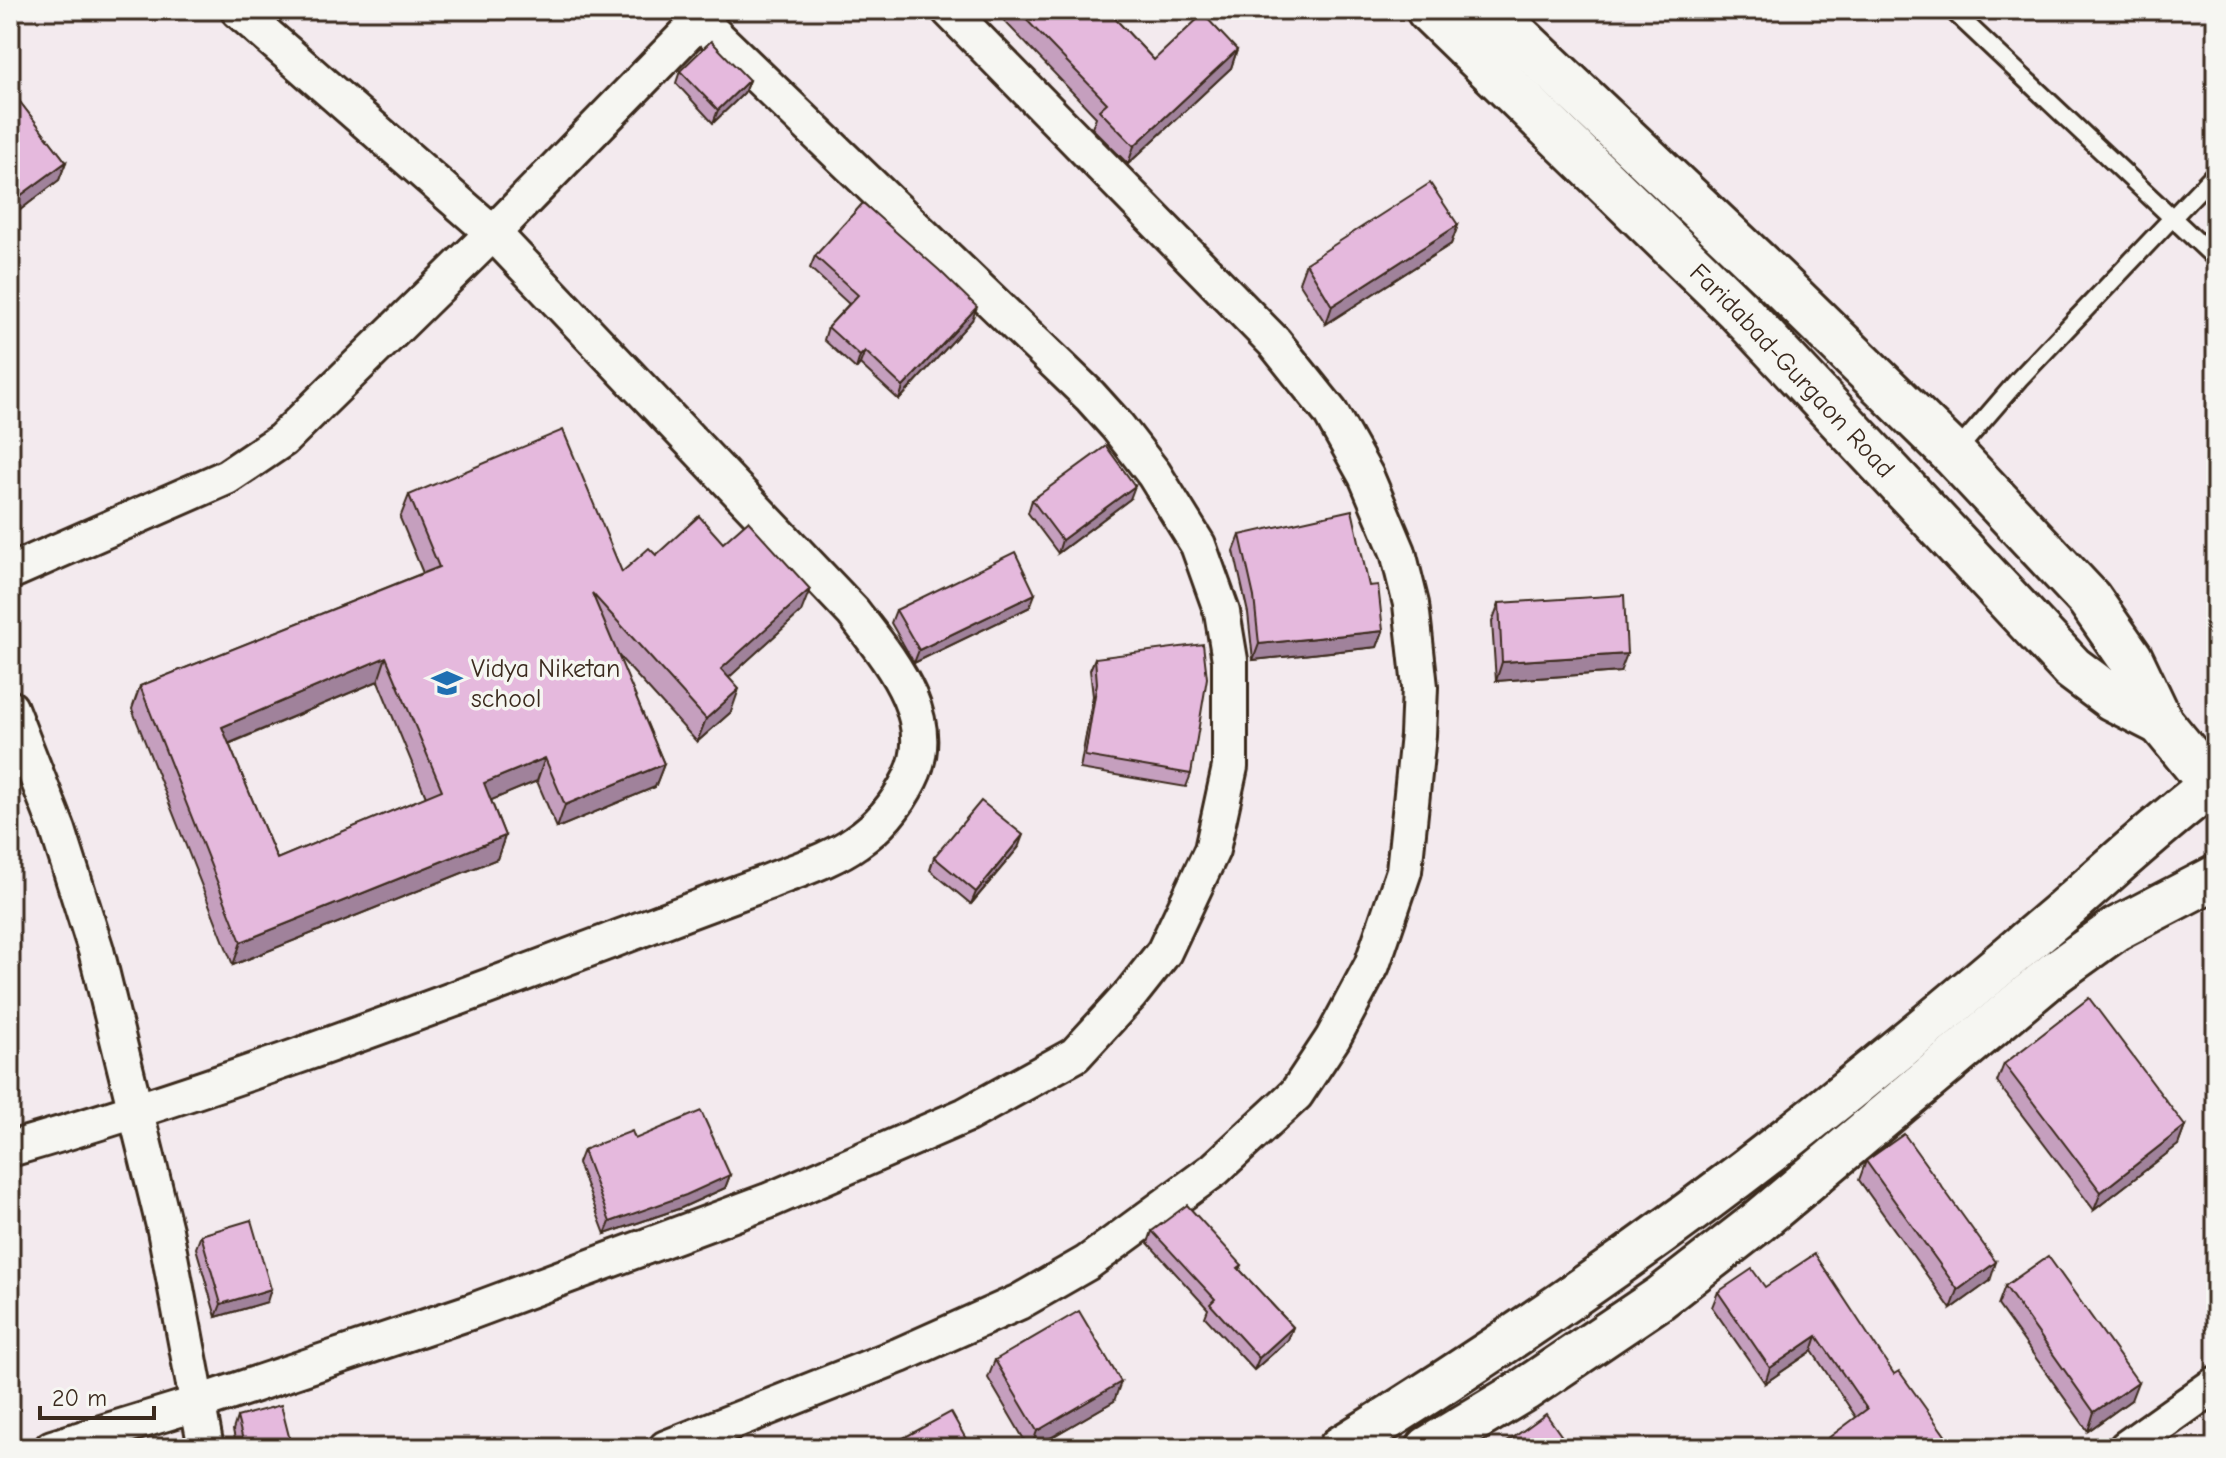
<svg xmlns="http://www.w3.org/2000/svg" width="2226" height="1458" font-family="'Comic Neue',sans-serif">
<style>
.lines{fill:none;stroke-linecap:round;stroke-linejoin:round}
.service-casing{stroke:#3b2a1e;stroke-width:22}
.minor-casing{stroke:#3b2a1e;stroke-width:40}
.tertiary-casing{stroke:#3b2a1e;stroke-width:48}
.secondary-casing{stroke:#3b2a1e;stroke-width:50}
.service{stroke:#f6f6f2;stroke-width:16}
.minor{stroke:#f6f6f2;stroke-width:34}
.tertiary{stroke:#f6f6f2;stroke-width:42}
.secondary{stroke:#f6f6f2;stroke-width:44}
.wall{fill:#c59fbe;stroke:#3b2a1e;stroke-width:2;fill-rule:evenodd}
.shaded-wall{fill:#a0829b;stroke:#3b2a1e;stroke-width:2}
.building{fill:#e5b9dd;stroke:#3b2a1e;stroke-width:2;fill-rule:evenodd}
.labels{text-anchor:middle;stroke-width:7;stroke-linejoin:round;paint-order:stroke}
.street-label{font-size:26px;fill:#3b2a1e;stroke:#f6f6f2}
.poi-label{font-size:26px;fill:#3b2a1e;stroke:#f6f6f2;text-anchor:start}
</style>
<rect width="100%" height="100%" fill="#f3eaee"/>
<filter id="ink" filterUnits="userSpaceOnUse"><feTurbulence type="fractalNoise" baseFrequency=".0125" numOctaves="2"/><feDisplacementMap in="SourceGraphic" scale="16" xChannelSelector="R" yChannelSelector="G"/><feConvolveMatrix kernelMatrix="1 2 1 2 8 2 1 2 1" color-interpolation-filters="sRGB"/></filter>
<g filter="url(#ink)">
<g class="lines">
<!-- service casing -->
<g class="service-casing">
<g id="service">
<path d="M 1952,10 L 2216,259"/>
<path d="M 1956,452 L 2019,379 L 2216,172"/>
</g>
</g>
<!-- minor casing -->
<g class="minor-casing">
<g id="minor">
<path d="M 10,572 L 227,477 L 282,440 L 493,233 L 710,10"/>
<path d="M 10,708 L 58,830 L 96,950 L 165,1230 L 206,1448"/>
<path d="M 10,1149 C 219,1089 423,1011 626,935 C 673,917 721,899 768,882 C 795,871 833,859 856,842 C 880,826 897,805 910,779 C 941,718 888,658 853,612 L 493,233 L 238,10"/>
<path d="M 52,1448 L 199,1403 L 470,1312 L 768,1201 L 966,1115 L 1075,1055 L 1130,995 L 1164,952 L 1212,850 L 1230,767 L 1230,660 L 1222,612 L 1198,545 L 1154,474 L 1117,426 L 1090,396 L 689,10"/>
<path d="M 666,1448 L 900,1355 L 1019,1302 L 1087,1263 L 1215,1169 L 1296,1094 L 1333,1038 L 1372,965 L 1404,871 L 1418,735 L 1420,687 L 1411,604 L 1398,552 L 1366,476 L 1330,412 L 1274,342 L 949,10"/>
<path d="M 2126,1448 L 2216,1384"/>
</g>
</g>
<!-- tertiary casing -->
<g class="tertiary-casing">
<g id="tertiary">
<path d="M 1340,1448 C 1505,1346 1665,1236 1817,1115 C 1896,1052 1974,987 2051,921 C 2105,875 2155,827 2212,784"/>
<path d="M 1428,1448 L 1524,1390 L 1660,1298 L 1758,1222 L 2056,972 L 2116,929 L 2216,877"/>
</g>
</g>
<!-- secondary casing -->
<g class="secondary-casing">
<g id="secondary">
<path id="s1" d="M 1429,10 L 1737,309 L 2072,668 L 2112,698 L 2161,723"/>
<path d="M 1490,10 L 1775,280 L 1954,455 L 2089,599 L 2130,658 L 2161,723 L 2216,790"/>
</g>
</g>
<!-- service -->
<use href="#service" class="service"/>
<!-- minor -->
<use href="#minor" class="minor"/>
<!-- tertiary -->
<use href="#tertiary" class="tertiary"/>
<!-- secondary -->
<use href="#secondary" class="secondary"/>
</g>
<!-- wall -->
<g class="wall">
<path d="M 994,10 L 1107,10 L 1154,60 L 1237,50 L 1231,68 L 1128,164 L 1092,128 L 1096,117 Z"/>
<path d="M 680,71 L 749,80 L 744,93 L 713,123 L 676,83 Z"/>
<path d="M 10,89 L 66,162 L 59,180 L 11,217 Z"/>
<path d="M 1458,225 L 1451,244 L 1326,324 L 1299,282 L 1306,263 Z"/>
<path d="M 815,256 L 972,320 L 899,400 L 860,364 L 856,369 L 824,340 L 828,327 L 849,304 L 810,268 Z"/>
<path d="M 409,495 L 622,572 L 656,555 L 723,543 L 801,612 L 729,677 L 731,712 L 697,742 L 617,654 L 664,764 L 655,787 L 557,828 L 537,781 L 491,800 L 505,836 L 497,859 L 233,965 L 132,709 L 140,686 L 423,573 L 400,518 ZM 378,681 L 426,797 L 277,859 L 229,744 Z"/>
<path d="M 1130,499 L 1058,553 L 1028,513 L 1032,500 Z"/>
<path d="M 1240,535 L 1369,586 L 1383,631 L 1377,647 L 1253,660 L 1248,613 L 1234,551 Z"/>
<path d="M 1499,603 L 1620,672 L 1496,681 L 1492,622 Z"/>
<path d="M 1030,607 L 914,663 L 891,623 L 896,610 Z"/>
<path d="M 1095,658 L 1191,774 L 1186,787 L 1080,769 L 1093,696 L 1090,670 Z"/>
<path d="M 1018,848 L 971,904 L 930,870 L 934,857 Z"/>
<path d="M 2004,1064 L 2185,1126 L 2178,1145 L 2094,1210 L 1997,1082 Z"/>
<path d="M 635,1139 L 730,1175 L 725,1188 L 681,1208 L 605,1234 L 578,1163 L 583,1150 Z"/>
<path d="M 1866,1161 L 1990,1281 L 1951,1309 L 1859,1180 Z"/>
<path d="M 1152,1231 L 1242,1265 L 1240,1270 L 1293,1327 L 1288,1340 L 1254,1370 L 1205,1317 L 1208,1309 L 1148,1243 Z"/>
<path d="M 201,1235 L 267,1302 L 216,1317 L 196,1248 Z"/>
<path d="M 2005,1286 L 2131,1400 L 2088,1431 L 1998,1305 Z"/>
<path d="M 1765,1287 L 1894,1374 L 1954,1448 L 1856,1417 L 1812,1351 L 1765,1383 L 1712,1307 L 1718,1292 Z"/>
<path d="M 995,1360 L 1114,1401 L 1033,1448 L 1029,1448 L 988,1378 Z"/>
<path d="M 237,1417 L 292,1448 L 237,1448 L 233,1430 Z"/>
</g>
<!-- shaded-wall -->
<g class="shaded-wall">
<path d="M 1237,50 L 1231,68 L 1128,164 L 1134,146 Z"/>
<path d="M 749,80 L 744,93 L 713,123 L 718,110 Z"/>
<path d="M 66,162 L 59,180 L 11,217 L 17,198 Z"/>
<path d="M 1458,225 L 1451,244 L 1326,324 L 1332,306 Z"/>
<path d="M 977,307 L 972,320 L 899,400 L 903,387 Z"/>
<path d="M 865,351 L 860,364 L 856,369 L 860,356 Z"/>
<path d="M 1135,486 L 1130,499 L 1058,553 L 1062,540 Z"/>
<path d="M 810,589 L 801,612 L 713,692 L 721,669 Z"/>
<path d="M 1035,594 L 1030,607 L 914,663 L 919,650 Z"/>
<path d="M 1383,631 L 1377,647 L 1253,660 L 1259,644 Z"/>
<path d="M 1627,654 L 1620,672 L 1496,681 L 1502,662 Z"/>
<path d="M 386,657 L 378,681 L 213,750 L 222,727 Z"/>
<path d="M 739,689 L 731,712 L 697,742 L 706,719 Z"/>
<path d="M 545,758 L 537,781 L 475,807 L 484,783 Z"/>
<path d="M 664,764 L 655,787 L 557,828 L 565,805 Z"/>
<path d="M 1023,835 L 1018,848 L 971,904 L 976,892 Z"/>
<path d="M 505,836 L 497,859 L 233,965 L 241,942 Z"/>
<path d="M 2185,1126 L 2178,1145 L 2094,1210 L 2101,1192 Z"/>
<path d="M 730,1175 L 725,1188 L 681,1208 L 605,1234 L 610,1222 Z"/>
<path d="M 1996,1262 L 1990,1281 L 1951,1309 L 1958,1290 Z"/>
<path d="M 271,1289 L 267,1302 L 216,1317 L 221,1304 Z"/>
<path d="M 1293,1327 L 1288,1340 L 1254,1370 L 1259,1358 Z"/>
<path d="M 1817,1336 L 1812,1351 L 1765,1383 L 1770,1368 Z"/>
<path d="M 1121,1382 L 1114,1401 L 1033,1448 L 1031,1448 L 1037,1431 Z"/>
<path d="M 2138,1382 L 2131,1400 L 2088,1431 L 2094,1412 Z"/>
</g>
<!-- building -->
<g class="building">
<path d="M 1017,10 L 1107,10 L 1154,60 L 1203,14 L 1237,50 L 1134,146 L 1099,110 L 1107,103 Z"/>
<path d="M 711,41 L 749,80 L 718,110 L 680,71 Z"/>
<path d="M 10,89 L 66,162 L 17,198 L 10,189 Z"/>
<path d="M 1430,183 L 1458,225 L 1332,306 L 1306,263 Z"/>
<path d="M 863,203 L 939,270 L 977,307 L 903,387 L 865,351 L 860,356 L 828,327 L 858,295 L 815,256 Z"/>
<path d="M 563,430 L 622,572 L 649,548 L 656,555 L 699,516 L 723,543 L 748,521 L 810,589 L 721,669 L 739,689 L 706,719 L 592,593 L 664,764 L 565,805 L 545,758 L 484,783 L 505,836 L 241,942 L 140,686 L 439,567 L 409,495 ZM 386,657 L 442,790 L 277,859 L 222,727 Z"/>
<path d="M 1106,446 L 1135,486 L 1062,540 L 1032,500 Z"/>
<path d="M 1352,510 L 1369,586 L 1378,585 L 1383,631 L 1259,644 L 1254,597 L 1240,535 Z"/>
<path d="M 1015,552 L 1035,594 L 919,650 L 896,610 Z"/>
<path d="M 1624,595 L 1627,654 L 1502,662 L 1499,603 Z"/>
<path d="M 1203,644 L 1207,678 L 1191,774 L 1085,756 L 1097,683 L 1095,658 Z"/>
<path d="M 981,801 L 1023,835 L 976,892 L 934,857 Z"/>
<path d="M 2089,998 L 2185,1126 L 2101,1192 L 2004,1064 Z"/>
<path d="M 701,1111 L 730,1175 L 686,1195 L 610,1222 L 583,1150 L 632,1131 L 635,1139 Z"/>
<path d="M 1904,1134 L 1996,1262 L 1958,1290 L 1866,1161 Z"/>
<path d="M 1187,1205 L 1242,1265 L 1238,1268 L 1293,1327 L 1259,1358 L 1210,1304 L 1215,1299 L 1152,1231 Z"/>
<path d="M 251,1220 L 271,1289 L 221,1304 L 201,1235 Z"/>
<path d="M 1815,1254 L 1894,1374 L 1899,1371 L 1954,1448 L 1815,1448 L 1867,1409 L 1817,1336 L 1770,1368 L 1718,1292 L 1752,1269 L 1765,1287 Z"/>
<path d="M 2048,1256 L 2138,1382 L 2094,1412 L 2005,1286 Z"/>
<path d="M 1079,1311 L 1121,1382 L 1037,1431 L 995,1360 Z"/>
<path d="M 281,1405 L 292,1448 L 245,1448 L 237,1417 Z"/>
<path d="M 951,1412 L 971,1448 L 885,1448 Z"/>
<path d="M 1546,1414 L 1570,1448 L 1499,1448 Z"/>
</g>
</g>
<!-- icons -->
<defs>
<g id="school-bare" transform="scale(2.4)"><path d="M0-5L7-2L0 1L-7-2ZM-4 1L0 2.5L4 1V4Q0 6-4 4Z" fill="#1f6fb2" stroke="#f6f6f2" stroke-width="2.5" paint-order="stroke"/></g>
</defs>
<g fill-rule="evenodd">
<use href="#school-bare" x="447" y="683"/>
</g>
<g class="labels">
<!-- street labels -->
<g class="street-label">
<text dy="9" stroke="none"><textPath href="#s1" startOffset="512">Faridabad-Gurgaon Road</textPath></text>
</g>
<!-- poi labels -->
<g class="poi-label">
<text x="471" y="677">Vidya Niketan<tspan x="471" dy="30">school</tspan></text>
</g>
</g>
<!-- margin -->
<rect width="2226" height="1458" fill="none" stroke="#f6f6f2" stroke-width="40"/>
<rect x="20" y="20" width="2186" height="1418" fill="none" stroke="#3b2a1e" stroke-width="3" filter="url(#ink)"/>
<!-- scale -->
<path d="M40 1406v12h114v-12" fill="none" stroke="#3b2a1e" stroke-width="4"/>
<text x="52" y="1406" font-size="24" fill="#3b2a1e" stroke="#f6f6f2" stroke-width="6" paint-order="stroke">20 m</text>
</svg>
